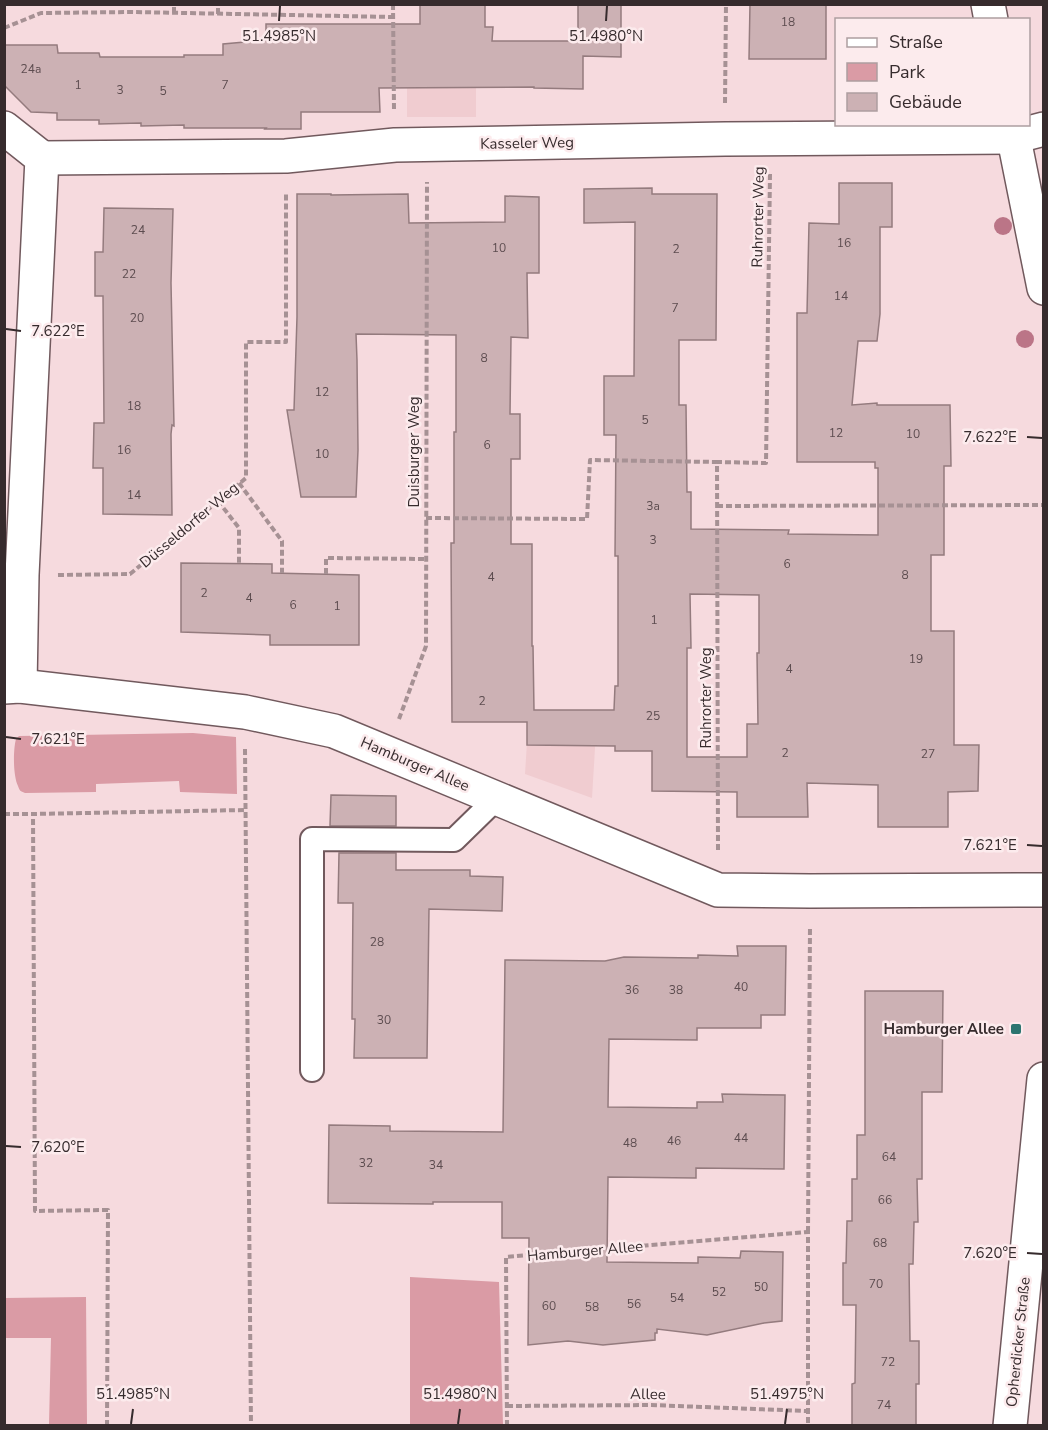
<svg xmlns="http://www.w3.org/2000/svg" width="1048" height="1430" font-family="'Nunito Sans',sans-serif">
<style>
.built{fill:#f0ccd0}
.green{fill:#da9ba5}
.building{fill:#ccb1b4;stroke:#947b7e;stroke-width:1.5;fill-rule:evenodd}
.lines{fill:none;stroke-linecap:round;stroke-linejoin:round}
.lane-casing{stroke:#71595d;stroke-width:26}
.street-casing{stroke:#71595d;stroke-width:36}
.path{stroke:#a69194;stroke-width:4;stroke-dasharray:6 3;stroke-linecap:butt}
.lane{stroke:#fff;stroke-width:22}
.street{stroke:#fff;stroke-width:33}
.tree{fill:#bb7587}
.ticks{fill:none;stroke:#362b2d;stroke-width:2}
.poi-dot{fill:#2c7570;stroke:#fcebed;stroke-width:2}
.labels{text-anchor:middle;stroke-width:5;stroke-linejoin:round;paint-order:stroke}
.number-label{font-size:12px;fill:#5c4c4f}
.street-label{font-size:15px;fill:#362b2d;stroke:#fcebed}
.poi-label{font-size:15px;font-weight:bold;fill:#362b2d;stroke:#fcebed;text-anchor:end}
.ticks-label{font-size:15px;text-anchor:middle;fill:#362b2d;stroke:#fcebed;stroke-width:5;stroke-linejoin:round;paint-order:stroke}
</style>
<rect width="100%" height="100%" fill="#f6dade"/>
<!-- built -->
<g class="built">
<rect x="407" y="43" width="69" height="74"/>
<path d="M 529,710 L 597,715 L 592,798 L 525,774 Z"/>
</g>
<!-- green -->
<g class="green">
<path d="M 193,733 L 236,737 L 237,794 L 180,792 L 179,781 L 96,784 L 96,792 L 25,793 C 20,791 20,791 18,786 C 13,776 13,750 16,739 L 19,736 Z"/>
<path d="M 410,1277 L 499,1282 L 503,1425 L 410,1425 Z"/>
<path d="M 86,1297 L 87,1425 L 49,1425 L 51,1338 L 5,1338 L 5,1298 Z"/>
</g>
<!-- building -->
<g class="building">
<path d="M 420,4 L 485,4 L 485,27 L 493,27 L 492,41 L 578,41 L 578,4 L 621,4 L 621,57 L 583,56 L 583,89 L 534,88 L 534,87 L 379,88 L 380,112 L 301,112 L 301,129 L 265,129 L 266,128 L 184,128 L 184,125 L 141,126 L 141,123 L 99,124 L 99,120 L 57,120 L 57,113 L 31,112 L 4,85 L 4,45 L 57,45 L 58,53 L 99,53 L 100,57 L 184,57 L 184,55 L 223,55 L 223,44 L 266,40 L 266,24 L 420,24 Z"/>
<path d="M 750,4 L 826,4 L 826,59 L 749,59 Z"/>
<path d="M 839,183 L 892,183 L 892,227 L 880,227 L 880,314 L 877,341 L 858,341 L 852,405 L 877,403 L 877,405 L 950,405 L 951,466 L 944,466 L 944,555 L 931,555 L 931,631 L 954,631 L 954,745 L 979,745 L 978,791 L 948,792 L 948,827 L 878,827 L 878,785 L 807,783 L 808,817 L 737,817 L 737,792 L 652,791 L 652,751 L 615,751 L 615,746 L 527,745 L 527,722 L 452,722 L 451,543 L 454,543 L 454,432 L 456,432 L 456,335 L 356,334 L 357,360 L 358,450 L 356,497 L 301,497 L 287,410 L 294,410 L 297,317 L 297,194 L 331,194 L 331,195 L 408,194 L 409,223 L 505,222 L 505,196 L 539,197 L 539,273 L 527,273 L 528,338 L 511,337 L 510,414 L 520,414 L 520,459 L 511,459 L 511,544 L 532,544 L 532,646 L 533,646 L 534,710 L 614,710 L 615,686 L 618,686 L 618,556 L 615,556 L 616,435 L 604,435 L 604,376 L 634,376 L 635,222 L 584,223 L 584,189 L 652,188 L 652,194 L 717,194 L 716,340 L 679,340 L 679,405 L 686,405 L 687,492 L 691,492 L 691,529 L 789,530 L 788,534 L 878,535 L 878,468 L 875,468 L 875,462 L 797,462 L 797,313 L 807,313 L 809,223 L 839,224 ZM 690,594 L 759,595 L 759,653 L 757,653 L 758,724 L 747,724 L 747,757 L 687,757 L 687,648 L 691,648 Z"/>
<path d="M 104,208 L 173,209 L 171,283 L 174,426 L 172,425 L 171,434 L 172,515 L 103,514 L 103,468 L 93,468 L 94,423 L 104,423 L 103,296 L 95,296 L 95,252 L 103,252 Z"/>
<path d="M 181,563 L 272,564 L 272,573 L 359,575 L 359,645 L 270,645 L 270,635 L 181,632 Z"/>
<path d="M 331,795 L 396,796 L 396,826 L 330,826 Z"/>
<path d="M 339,853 L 396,853 L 396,870 L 470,870 L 470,876 L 503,877 L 502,911 L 429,909 L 427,1058 L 354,1058 L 355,1019 L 352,1019 L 353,903 L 338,903 Z"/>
<path d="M 737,946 L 786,946 L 785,1015 L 761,1015 L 761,1028 L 697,1028 L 697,1040 L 609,1039 L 608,1107 L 697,1108 L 697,1102 L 723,1102 L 722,1094 L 785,1095 L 784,1169 L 696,1168 L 696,1178 L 608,1177 L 607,1262 L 698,1263 L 698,1257 L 740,1258 L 741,1251 L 783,1252 L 782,1321 L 764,1323 L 707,1335 L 657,1329 L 657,1333 L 655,1333 L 655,1340 L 603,1345 L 568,1341 L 528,1345 L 529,1238 L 502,1238 L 502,1202 L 433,1202 L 433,1204 L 328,1203 L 329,1125 L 390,1126 L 390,1131 L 503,1132 L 505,960 L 605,961 L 624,957 L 698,958 L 698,955 L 738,956 Z"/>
<path d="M 865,991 L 943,991 L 942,1092 L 922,1092 L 922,1179 L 917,1179 L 918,1222 L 914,1222 L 913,1264 L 909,1264 L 910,1341 L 919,1341 L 919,1384 L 916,1384 L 916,1425 L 852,1425 L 852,1384 L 855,1383 L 856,1305 L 843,1305 L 843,1263 L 846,1263 L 847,1221 L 852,1221 L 852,1179 L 857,1179 L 857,1135 L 865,1135 Z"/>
</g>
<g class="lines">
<!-- lane casing -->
<g class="lane-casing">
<path id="lane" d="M 312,1070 L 312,839 L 454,840 L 497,798"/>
</g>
<!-- street casing -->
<g class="street-casing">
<g id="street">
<path d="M 988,4 L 991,20"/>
<path d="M 1011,124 L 1044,288"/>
<path d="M 4,128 L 42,158 L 22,575 L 20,686"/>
<path d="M 42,158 L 286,156 L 395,145 L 725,139 L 1013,137 L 1044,129"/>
<path d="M 4,687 L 20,686 L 245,712 L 334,731 L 718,890 L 810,891 L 1044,890"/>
<path d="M 1010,1426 L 1044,1079"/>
</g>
</g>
<!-- path -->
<g class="path">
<path d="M 393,4 L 394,109"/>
<path d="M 174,13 L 174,4"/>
<path d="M 218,14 L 218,4"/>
<path d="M 4,28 L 41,13 L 133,12 L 393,17"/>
<path d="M 725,103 L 726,4"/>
<path d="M 239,483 L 282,541 L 282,573"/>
<path d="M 218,501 L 239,528 L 239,563"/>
<path d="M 717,506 L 1044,505"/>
<path d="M 426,518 L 587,519 L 590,460 L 717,462"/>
<path d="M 326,574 L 326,558 L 426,559"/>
<path d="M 58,575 L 130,574 L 246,478 L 246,342 L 286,342 L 286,193"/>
<path d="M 399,719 L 426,646 L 427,182"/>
<path d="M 245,749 L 251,1426"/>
<path d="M 4,814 L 33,814"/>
<path d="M 718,850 L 717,462 L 766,463 L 770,174"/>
<path d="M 808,1232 L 810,927"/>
<path d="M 507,1406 L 651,1405 L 807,1411"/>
<path d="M 107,1426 L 108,1210 L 35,1211 L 33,814 L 245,810"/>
<path d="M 507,1426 L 506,1257 L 808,1232 L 808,1426"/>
</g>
<!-- lane -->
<use href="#lane" class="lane"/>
<!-- street -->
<use href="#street" class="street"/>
</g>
<!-- trees -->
<g class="tree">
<circle cx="1003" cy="226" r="9"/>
<circle cx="1025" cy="339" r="9"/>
</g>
<!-- ticks -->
<path class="ticks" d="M 279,21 L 280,6M 606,21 L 607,6M 6,329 L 21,331M 1027,437 L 1042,438M 6,737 L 21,739M 1027,845 L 1042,846M 6,1146 L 21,1147M 1027,1253 L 1042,1254M 131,1424 L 133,1409M 458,1424 L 460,1409M 785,1424 L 787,1409"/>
<!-- markers -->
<rect class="poi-dot" x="1010" y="1023" width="12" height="12" rx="3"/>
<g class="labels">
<!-- number labels -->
<g class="number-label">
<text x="788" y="26">18</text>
<text x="31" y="73">24a</text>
<text x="78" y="89">1</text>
<text x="225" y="89">7</text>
<text x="120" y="94">3</text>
<text x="163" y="95">5</text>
<text x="138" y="234">24</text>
<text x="844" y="247">16</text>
<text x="499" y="252">10</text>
<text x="676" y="253">2</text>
<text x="129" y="278">22</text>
<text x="841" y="300">14</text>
<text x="675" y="312">7</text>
<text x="137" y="322">20</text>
<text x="484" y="362">8</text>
<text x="322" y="396">12</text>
<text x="134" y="410">18</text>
<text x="645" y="424">5</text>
<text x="836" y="437">12</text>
<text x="913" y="438">10</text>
<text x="487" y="449">6</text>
<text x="124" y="454">16</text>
<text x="322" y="458">10</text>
<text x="134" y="499">14</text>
<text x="653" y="510">3a</text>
<text x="653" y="544">3</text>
<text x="787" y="568">6</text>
<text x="905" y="579">8</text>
<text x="491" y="581">4</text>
<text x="204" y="597">2</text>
<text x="249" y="602">4</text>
<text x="293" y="609">6</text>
<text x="337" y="610">1</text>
<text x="654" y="624">1</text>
<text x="916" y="663">19</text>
<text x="789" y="673">4</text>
<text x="482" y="705">2</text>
<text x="653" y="720">25</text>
<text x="785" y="757">2</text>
<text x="928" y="758">27</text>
<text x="377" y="946">28</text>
<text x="741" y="991">40</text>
<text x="632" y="994">36</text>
<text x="676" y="994">38</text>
<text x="384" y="1024">30</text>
<text x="741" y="1142">44</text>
<text x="674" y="1145">46</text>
<text x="630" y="1147">48</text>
<text x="889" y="1161">64</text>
<text x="366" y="1167">32</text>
<text x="436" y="1169">34</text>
<text x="885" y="1204">66</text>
<text x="880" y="1247">68</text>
<text x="876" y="1288">70</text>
<text x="761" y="1291">50</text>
<text x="719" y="1296">52</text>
<text x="677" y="1302">54</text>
<text x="634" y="1308">56</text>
<text x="549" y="1310">60</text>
<text x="592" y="1311">58</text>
<text x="888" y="1366">72</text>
<text x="884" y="1409">74</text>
</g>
<!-- street labels -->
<g class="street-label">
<text transform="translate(527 143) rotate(-1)" y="5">Kasseler Weg</text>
<text transform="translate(758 217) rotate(-89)" y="5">Ruhrorter Weg</text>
<text transform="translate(414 452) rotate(-90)" y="5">Duisburger Weg</text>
<text transform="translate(189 525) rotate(-40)" y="5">Düsseldorfer Weg</text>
<text transform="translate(706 698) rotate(-90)" y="5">Ruhrorter Weg</text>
<text transform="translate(415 764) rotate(23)" y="5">Hamburger Allee</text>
<text transform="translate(585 1251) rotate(-5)" y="5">Hamburger Allee</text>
<text transform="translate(1018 1342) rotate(-84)" y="5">Opherdicker Straße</text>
<text transform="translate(648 1394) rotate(1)" y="5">Allee</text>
</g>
<!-- poi labels -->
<g class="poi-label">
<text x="1004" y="1034">Hamburger Allee</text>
</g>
</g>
<g class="ticks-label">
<text x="279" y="41">51.4985°N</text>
<text x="606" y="41">51.4980°N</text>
<text x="58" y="336">7.622°E</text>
<text x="990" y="442">7.622°E</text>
<text x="58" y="744">7.621°E</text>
<text x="990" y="850">7.621°E</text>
<text x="58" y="1152">7.620°E</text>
<text x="990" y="1258">7.620°E</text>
<text x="133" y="1399">51.4985°N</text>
<text x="460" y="1399">51.4980°N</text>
<text x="787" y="1399">51.4975°N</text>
</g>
<!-- border -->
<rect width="1048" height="1430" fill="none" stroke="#362b2d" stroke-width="12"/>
<!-- legend -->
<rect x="835" y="18" width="195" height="108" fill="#fcebed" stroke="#ad9ea0" stroke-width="1.5"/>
<rect x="847" y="38" width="30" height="9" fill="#ffffff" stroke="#ad9ea0" stroke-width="1.5"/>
<text x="889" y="48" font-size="18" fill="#362b2d">Straße</text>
<rect x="847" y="63" width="30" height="18" fill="#da9ba5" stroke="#ad9ea0" stroke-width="1.5"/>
<text x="889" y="78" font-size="18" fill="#362b2d">Park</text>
<rect x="847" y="93" width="30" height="18" fill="#ccb1b4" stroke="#ad9ea0" stroke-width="1.5"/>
<text x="889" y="108" font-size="18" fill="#362b2d">Gebäude</text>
</svg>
